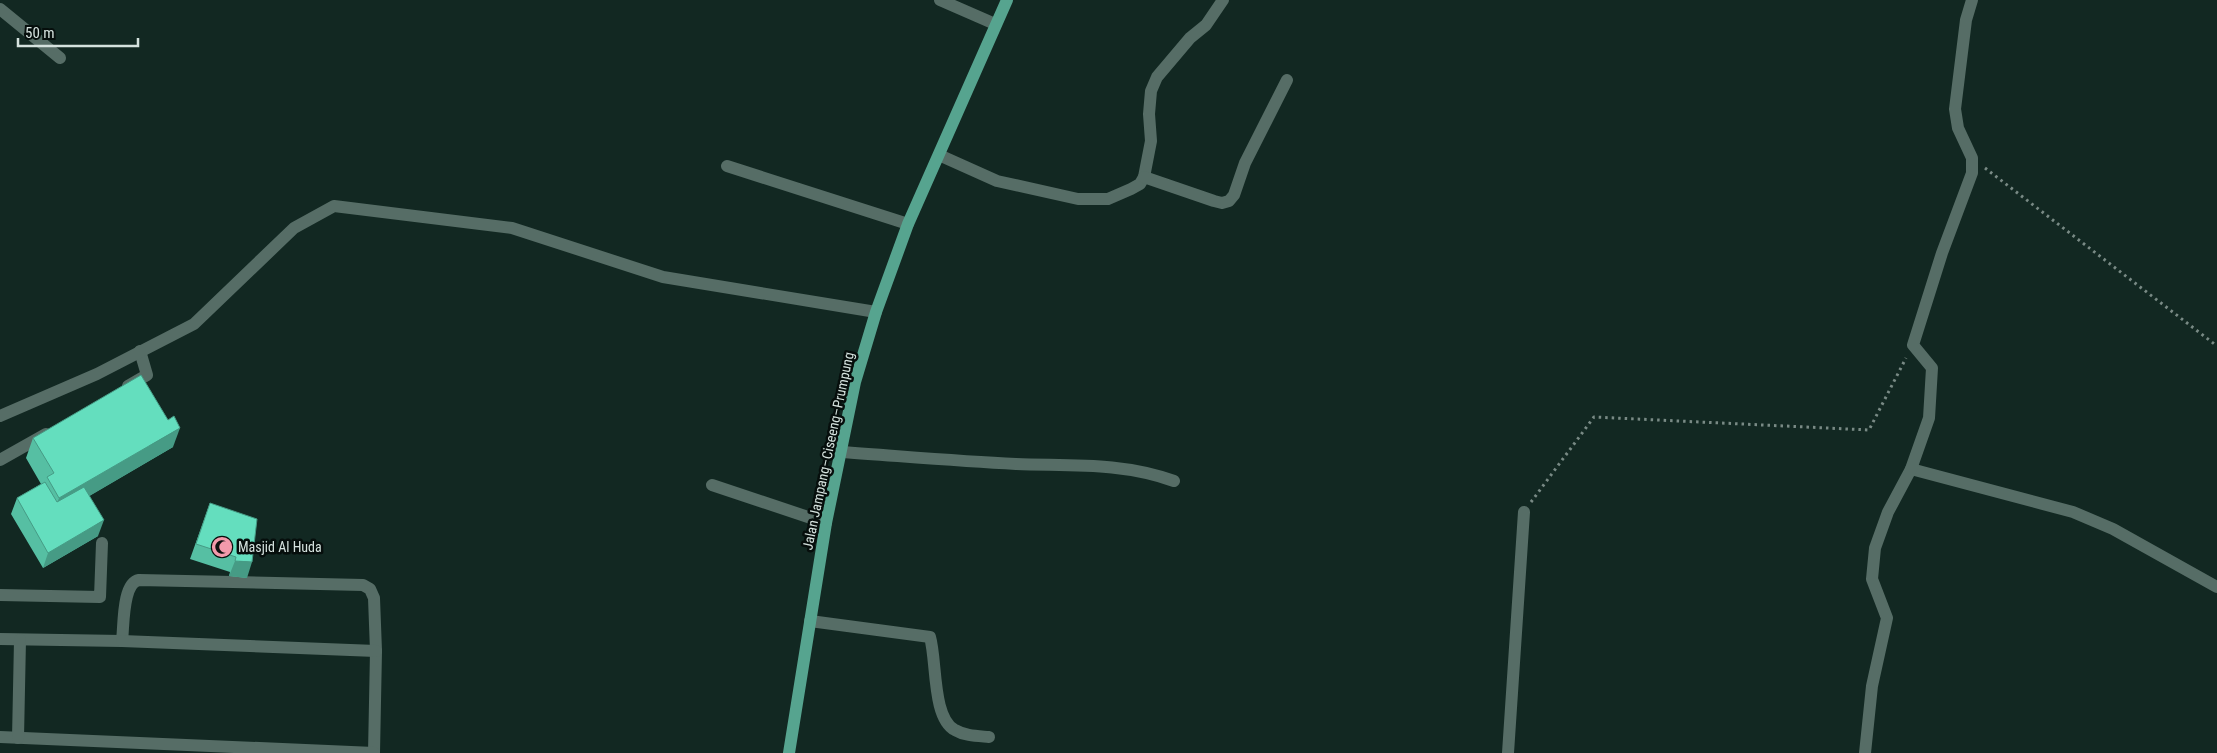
<svg xmlns="http://www.w3.org/2000/svg" width="2217" height="753" font-family="'Roboto Condensed',sans-serif">
<style>
.lines{fill:none;stroke-linecap:round;stroke-linejoin:round}
.path{stroke:#798a85;stroke-width:3;stroke-dasharray:2.5 4;stroke-linecap:butt}
.minor{stroke:#566d66;stroke-width:12}
.major{stroke:#56a48f;stroke-width:12}
.wall{fill:#56bfa3}
.shaded-wall{fill:#469b85}
.building{fill:#64debe;stroke:#469b85}
.labels{text-anchor:middle;stroke-width:5;stroke-linejoin:round;paint-order:stroke}
.street-label{font-size:14px;fill:#d5e2de;stroke:#060e0c}
.poi-label{font-size:14px;fill:#d5e2de;stroke:#060e0c;text-anchor:start}
</style>
<rect width="100%" height="100%" fill="#122822"/>
<g class="lines">
<!-- path -->
<g class="path">
<path d="M 1985,168 L 2217,346"/>
<path d="M 1531,502 L 1594,417 L 1869,430 L 1906,358"/>
</g>
<!-- minor -->
<g class="minor">
<path d="M 940,0 L 995,24"/>
<path d="M 0,9 L 60,58"/>
<path d="M 939,155 L 997,181 L 1078,199 L 1108,199 L 1131,189 L 1140,184 L 1144,177 L 1151,141 L 1149,114 L 1151,91 L 1157,77 L 1190,38 L 1206,25 L 1223,0"/>
<path d="M 727,166 L 908,224"/>
<path d="M 1144,177 L 1214,201 L 1222,203 L 1229,201 L 1234,195 L 1245,163 L 1287,80"/>
<path d="M 128,386 L 147,375 L 140,351"/>
<path d="M 0,416 L 97,374 L 194,324 L 294,228 L 334,206 L 512,228 L 663,277 L 876,312"/>
<path d="M 841,452 C 899,456 957,461 1016,464 C 1070,466 1122,462 1174,481"/>
<path d="M 0,460 L 46,434"/>
<path d="M 1911,469 L 2073,512 L 2113,529 L 2217,587"/>
<path d="M 712,485 L 826,523"/>
<path d="M 0,595 L 100,597 L 102,543"/>
<path d="M 810,621 L 930,637 C 937,661 932,718 955,730 C 965,736 977,736 989,737"/>
<path d="M 0,639 L 122,641 C 124,626 122,583 139,580 L 363,585 L 370,589 L 374,598 L 376,651 L 374,753"/>
<path d="M 122,641 L 376,651"/>
<path d="M 0,737 L 374,753"/>
<path d="M 18,738 L 20,640"/>
<path d="M 1508,753 L 1524,512"/>
<path d="M 1865,753 L 1872,686 L 1887,618 L 1872,579 L 1875,548 L 1888,512 L 1911,469 L 1929,418 L 1932,368 L 1913,345 L 1942,253 L 1972,173 L 1972,158 L 1958,128 L 1955,109 L 1966,20 L 1972,0"/>
</g>
<!-- major -->
<path class="major" d="M 789,753 L 826,523 L 855,382 L 876,312 L 908,224 L 1007,0"/>
</g>
<!-- wall -->
<g class="wall">
<path d="M 33,438 L 173,447 L 89,496 L 98,536 L 43,568 L 11,514 L 17,498 L 41,484 L 26,458 Z"/>
<path d="M 210,503 L 247,578 L 229,576 L 230,572 L 190,559 Z"/>
</g>
<!-- shaded-wall -->
<g class="shaded-wall">
<path d="M 180,428 L 173,447 L 52,518 L 59,498 Z"/>
<path d="M 104,520 L 98,536 L 43,568 L 48,553 Z"/>
<path d="M 235,561 L 252,562 L 247,578 L 229,576 Z"/>
</g>
<!-- building -->
<g class="building">
<path d="M 141,375 L 168,420 L 174,416 L 180,428 L 59,498 L 47,477 L 54,473 L 33,438 Z"/>
<path d="M 45,482 L 57,502 L 84,487 L 104,520 L 48,553 L 17,498 Z"/>
<path d="M 210,503 L 257,519 L 252,562 L 235,561 L 236,557 L 196,544 Z"/>
</g>
<!-- icons -->
<defs>
<g id="mosque-disc" transform="scale(1.125)"><circle r="9.5" fill="#f39aab" stroke="#060e0c"/><path d="M3.5-4.9A6 6 0 1 0 3.5 4.9A5 5 0 1 1 3.5-4.9Z" fill="#111"/></g>
</defs>
<g fill-rule="evenodd">
<use href="#mosque-disc" x="222" y="547"/>
</g>
<g class="labels">
<!-- street labels -->
<g class="street-label">
<text transform="translate(828 451) rotate(-78)" y="5">Jalan Jampang–Ciseeng–Prumpung</text>
</g>
<!-- poi labels -->
<g class="poi-label">
<text x="238" y="552">Masjid Al Huda</text>
</g>
</g>
<!-- scale -->
<path d="M18 38v8h120v-8" fill="none" stroke="#d5e2de" stroke-width="2.5"/>
<text x="25" y="38" font-size="15" fill="#d5e2de" stroke="#060e0c" stroke-width="4" paint-order="stroke">50 m</text>
</svg>
